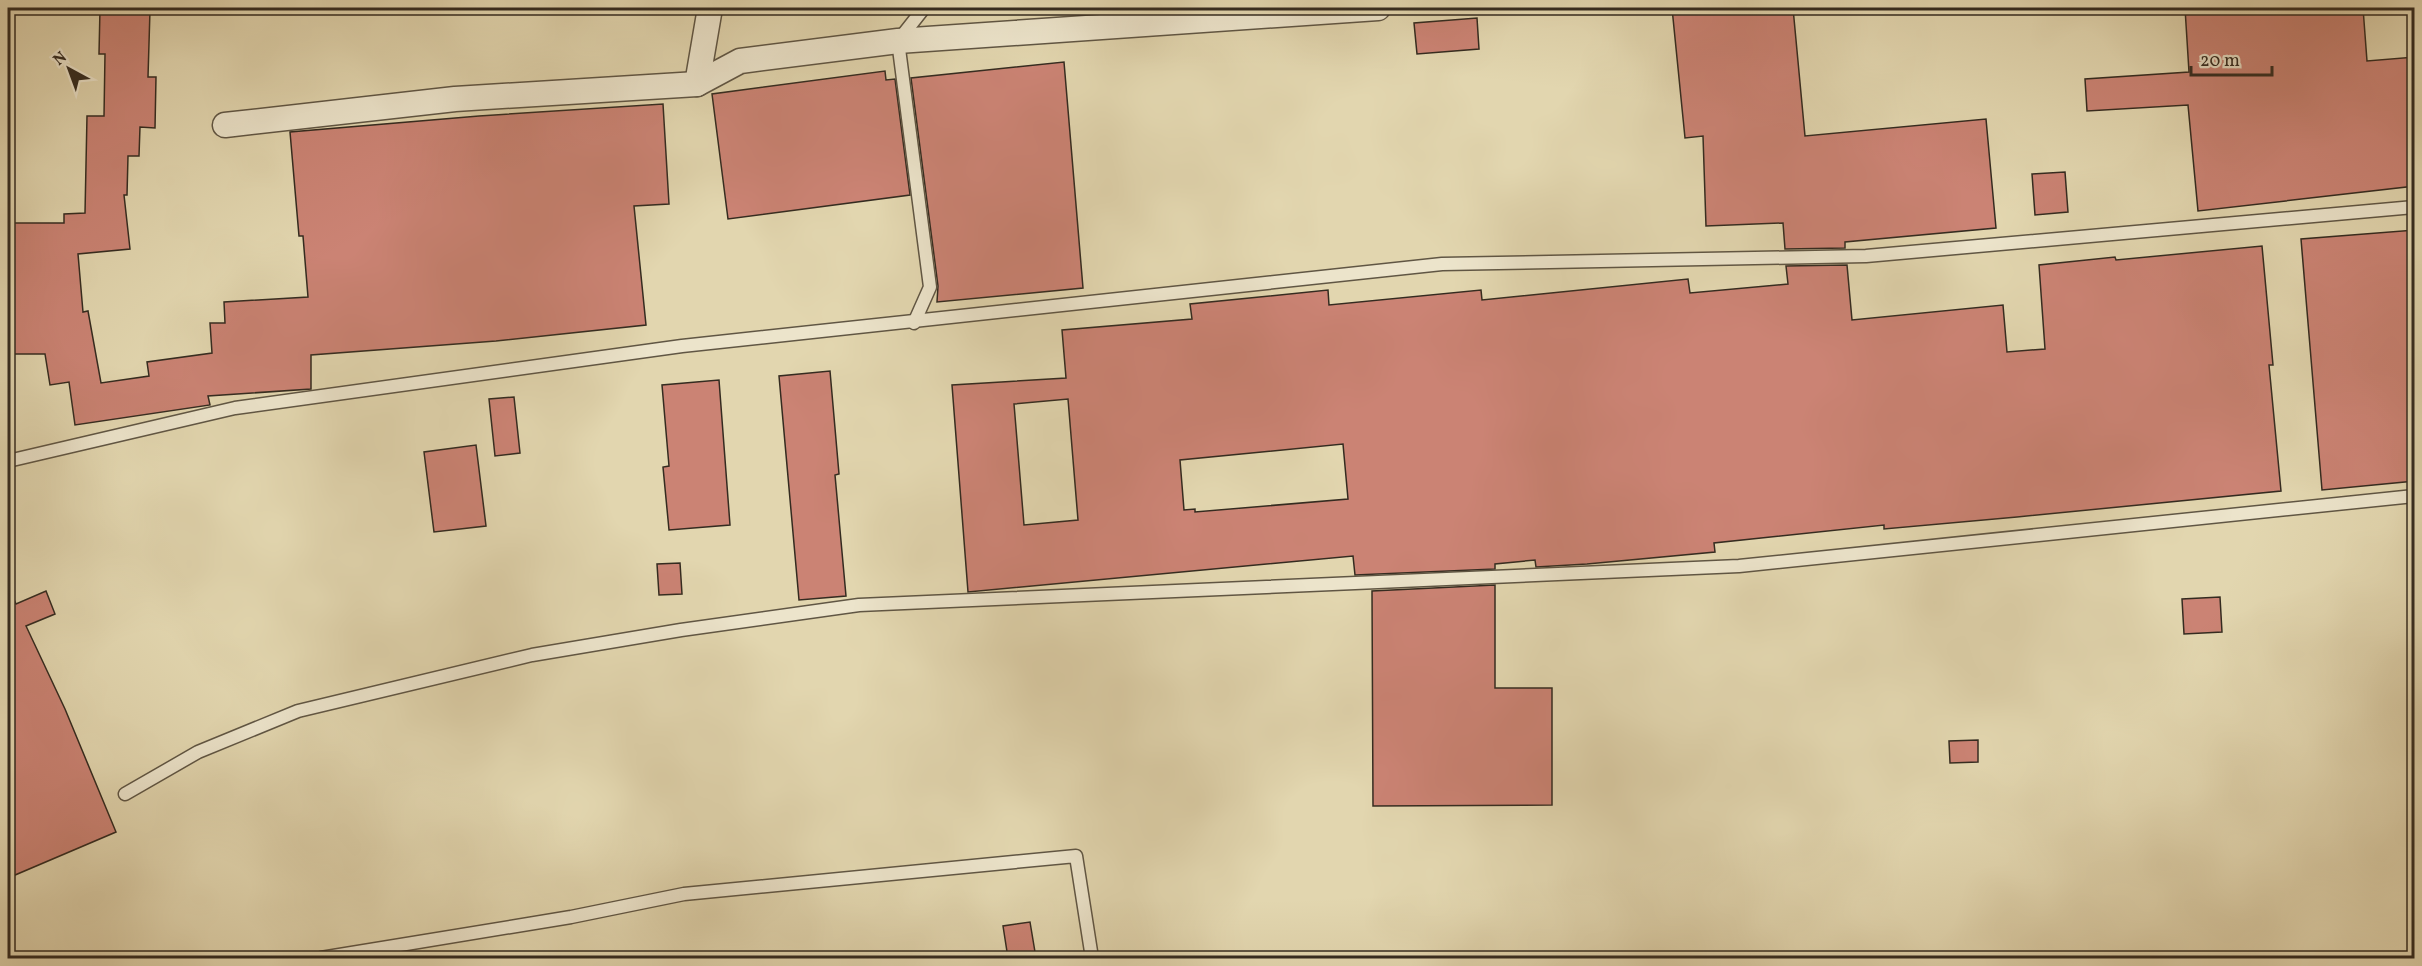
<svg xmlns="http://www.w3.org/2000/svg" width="2422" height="966" font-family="Vollkorn,serif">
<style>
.building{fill:#cb8374;stroke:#342b20;stroke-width:1.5;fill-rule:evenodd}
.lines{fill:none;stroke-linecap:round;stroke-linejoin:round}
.lane-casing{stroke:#605644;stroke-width:15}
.street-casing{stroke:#605644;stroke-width:27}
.lane{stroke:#ece4cb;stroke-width:12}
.street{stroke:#ece4cb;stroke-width:24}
</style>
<rect width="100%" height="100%" fill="#e2d6af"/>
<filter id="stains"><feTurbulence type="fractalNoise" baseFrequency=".00333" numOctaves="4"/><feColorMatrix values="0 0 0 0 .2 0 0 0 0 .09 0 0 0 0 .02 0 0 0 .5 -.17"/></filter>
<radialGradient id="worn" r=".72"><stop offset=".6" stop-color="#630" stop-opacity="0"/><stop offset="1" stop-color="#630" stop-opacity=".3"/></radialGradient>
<!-- building -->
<g class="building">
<path d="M 1672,8 L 1793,8 L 1805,136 L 1986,119 L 1996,228 L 1845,242 L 1845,248 L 1785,249 L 1783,223 L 1706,226 L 1703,136 L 1685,138 Z"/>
<path d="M 2185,8 L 2363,8 L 2367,61 L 2415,57 L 2415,186 L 2198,211 L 2188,105 L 2087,111 L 2085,79 L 2189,72 Z"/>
<path d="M 100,9 L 150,10 L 148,77 L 156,77 L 155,128 L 140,127 L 139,156 L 128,156 L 127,195 L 124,195 L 130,249 L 78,254 L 83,312 L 88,311 L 101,383 L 149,376 L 147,362 L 212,353 L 210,323 L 225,323 L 224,302 L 308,297 L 303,236 L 299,236 L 290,132 L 479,116 L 663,104 L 669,204 L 634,206 L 646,325 L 496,341 L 311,355 L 311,389 L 208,396 L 210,405 L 75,425 L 69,382 L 50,385 L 45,354 L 8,354 L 8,223 L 64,223 L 64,214 L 85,213 L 87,116 L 104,116 L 105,54 L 99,54 Z"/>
<path d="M 1477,18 L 1479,49 L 1417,54 L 1414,23 Z"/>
<path d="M 1064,62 L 1083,288 L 937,302 L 938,286 L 911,78 Z"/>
<path d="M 885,71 L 886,80 L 895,79 L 910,195 L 728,219 L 712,94 Z"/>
<path d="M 2065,172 L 2068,212 L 2035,215 L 2032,174 Z"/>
<path d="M 2415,230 L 2415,481 L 2322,490 L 2301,239 Z"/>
<path d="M 2262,246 L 2273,365 L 2269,365 L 2281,491 L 2017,517 L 1884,529 L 1884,525 L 1714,543 L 1715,552 L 1587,564 L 1536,567 L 1535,560 L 1495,564 L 1495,569 L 1355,575 L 1353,556 L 968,592 L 952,385 L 1066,378 L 1062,330 L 1192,319 L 1190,304 L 1328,290 L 1329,305 L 1481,290 L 1482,300 L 1688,279 L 1690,293 L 1788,284 L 1786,266 L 1847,265 L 1852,320 L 2003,305 L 2007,352 L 2045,349 L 2039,265 L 2115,257 L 2116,260 ZM 1068,399 L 1078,520 L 1024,525 L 1014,404 ZM 1343,444 L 1348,499 L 1195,512 L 1195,509 L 1184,510 L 1180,460 Z"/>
<path d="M 830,371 L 839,474 L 835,475 L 846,596 L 799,600 L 779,376 Z"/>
<path d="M 719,380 L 730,525 L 669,530 L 663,467 L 669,466 L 662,385 Z"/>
<path d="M 514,397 L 520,453 L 495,456 L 489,399 Z"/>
<path d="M 476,445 L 486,526 L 434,532 L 424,452 Z"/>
<path d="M 680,563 L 682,594 L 659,595 L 657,564 Z"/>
<path d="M 8,585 L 16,604 L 46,591 L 55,614 L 26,626 L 65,709 L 116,832 L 8,878 Z"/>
<path d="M 1495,585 L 1495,688 L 1552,688 L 1552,805 L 1373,806 L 1372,591 Z"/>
<path d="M 2220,597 L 2222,632 L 2184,634 L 2182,599 Z"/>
<path d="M 1978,740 L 1978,762 L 1950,763 L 1949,741 Z"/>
<path d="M 1030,922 L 1036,958 L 1008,958 L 1003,926 Z"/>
</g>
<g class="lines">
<!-- lane casing -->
<g class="lane-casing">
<g id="lane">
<path d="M 914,323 L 930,287 L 898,41 L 924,8"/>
<path d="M 8,461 L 235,408 L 682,346 L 1442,264 L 1866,256 L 2414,207"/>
<path d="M 125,794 L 198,752 L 298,711 L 532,655 L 681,630 L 859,605 L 1739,566 L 2414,496"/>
<path d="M 321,958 L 571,917 L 684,894 L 1076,856 L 1092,958"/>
</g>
</g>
<!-- street casing -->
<g class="street-casing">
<g id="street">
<path d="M 697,84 L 710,8"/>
<path d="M 225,125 L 455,99 L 697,84 L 740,61 L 898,41 L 1378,8"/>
</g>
</g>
<!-- lane -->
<use href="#lane" class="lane"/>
<!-- street -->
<use href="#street" class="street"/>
</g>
<!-- margin -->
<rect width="2422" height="966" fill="none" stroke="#e2d6af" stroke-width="30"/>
<rect x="9" y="9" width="2404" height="948" fill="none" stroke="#342b20" stroke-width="3"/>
<rect x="15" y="15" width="2392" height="936" fill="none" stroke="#342b20" stroke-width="1.5"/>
<!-- north arrow -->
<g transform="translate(69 69) rotate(319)" stroke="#ece4cb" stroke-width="4.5" paint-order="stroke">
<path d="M0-4.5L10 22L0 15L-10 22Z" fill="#342b20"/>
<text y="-9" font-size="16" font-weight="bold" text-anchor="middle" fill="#342b20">N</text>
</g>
<!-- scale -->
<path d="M2191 66v9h81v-9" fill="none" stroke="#342b20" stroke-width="3"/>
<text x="2200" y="66" font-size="18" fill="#342b20" stroke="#ece4cb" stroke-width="4.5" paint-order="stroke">20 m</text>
<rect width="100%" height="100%" filter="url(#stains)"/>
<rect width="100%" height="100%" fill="url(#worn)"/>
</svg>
